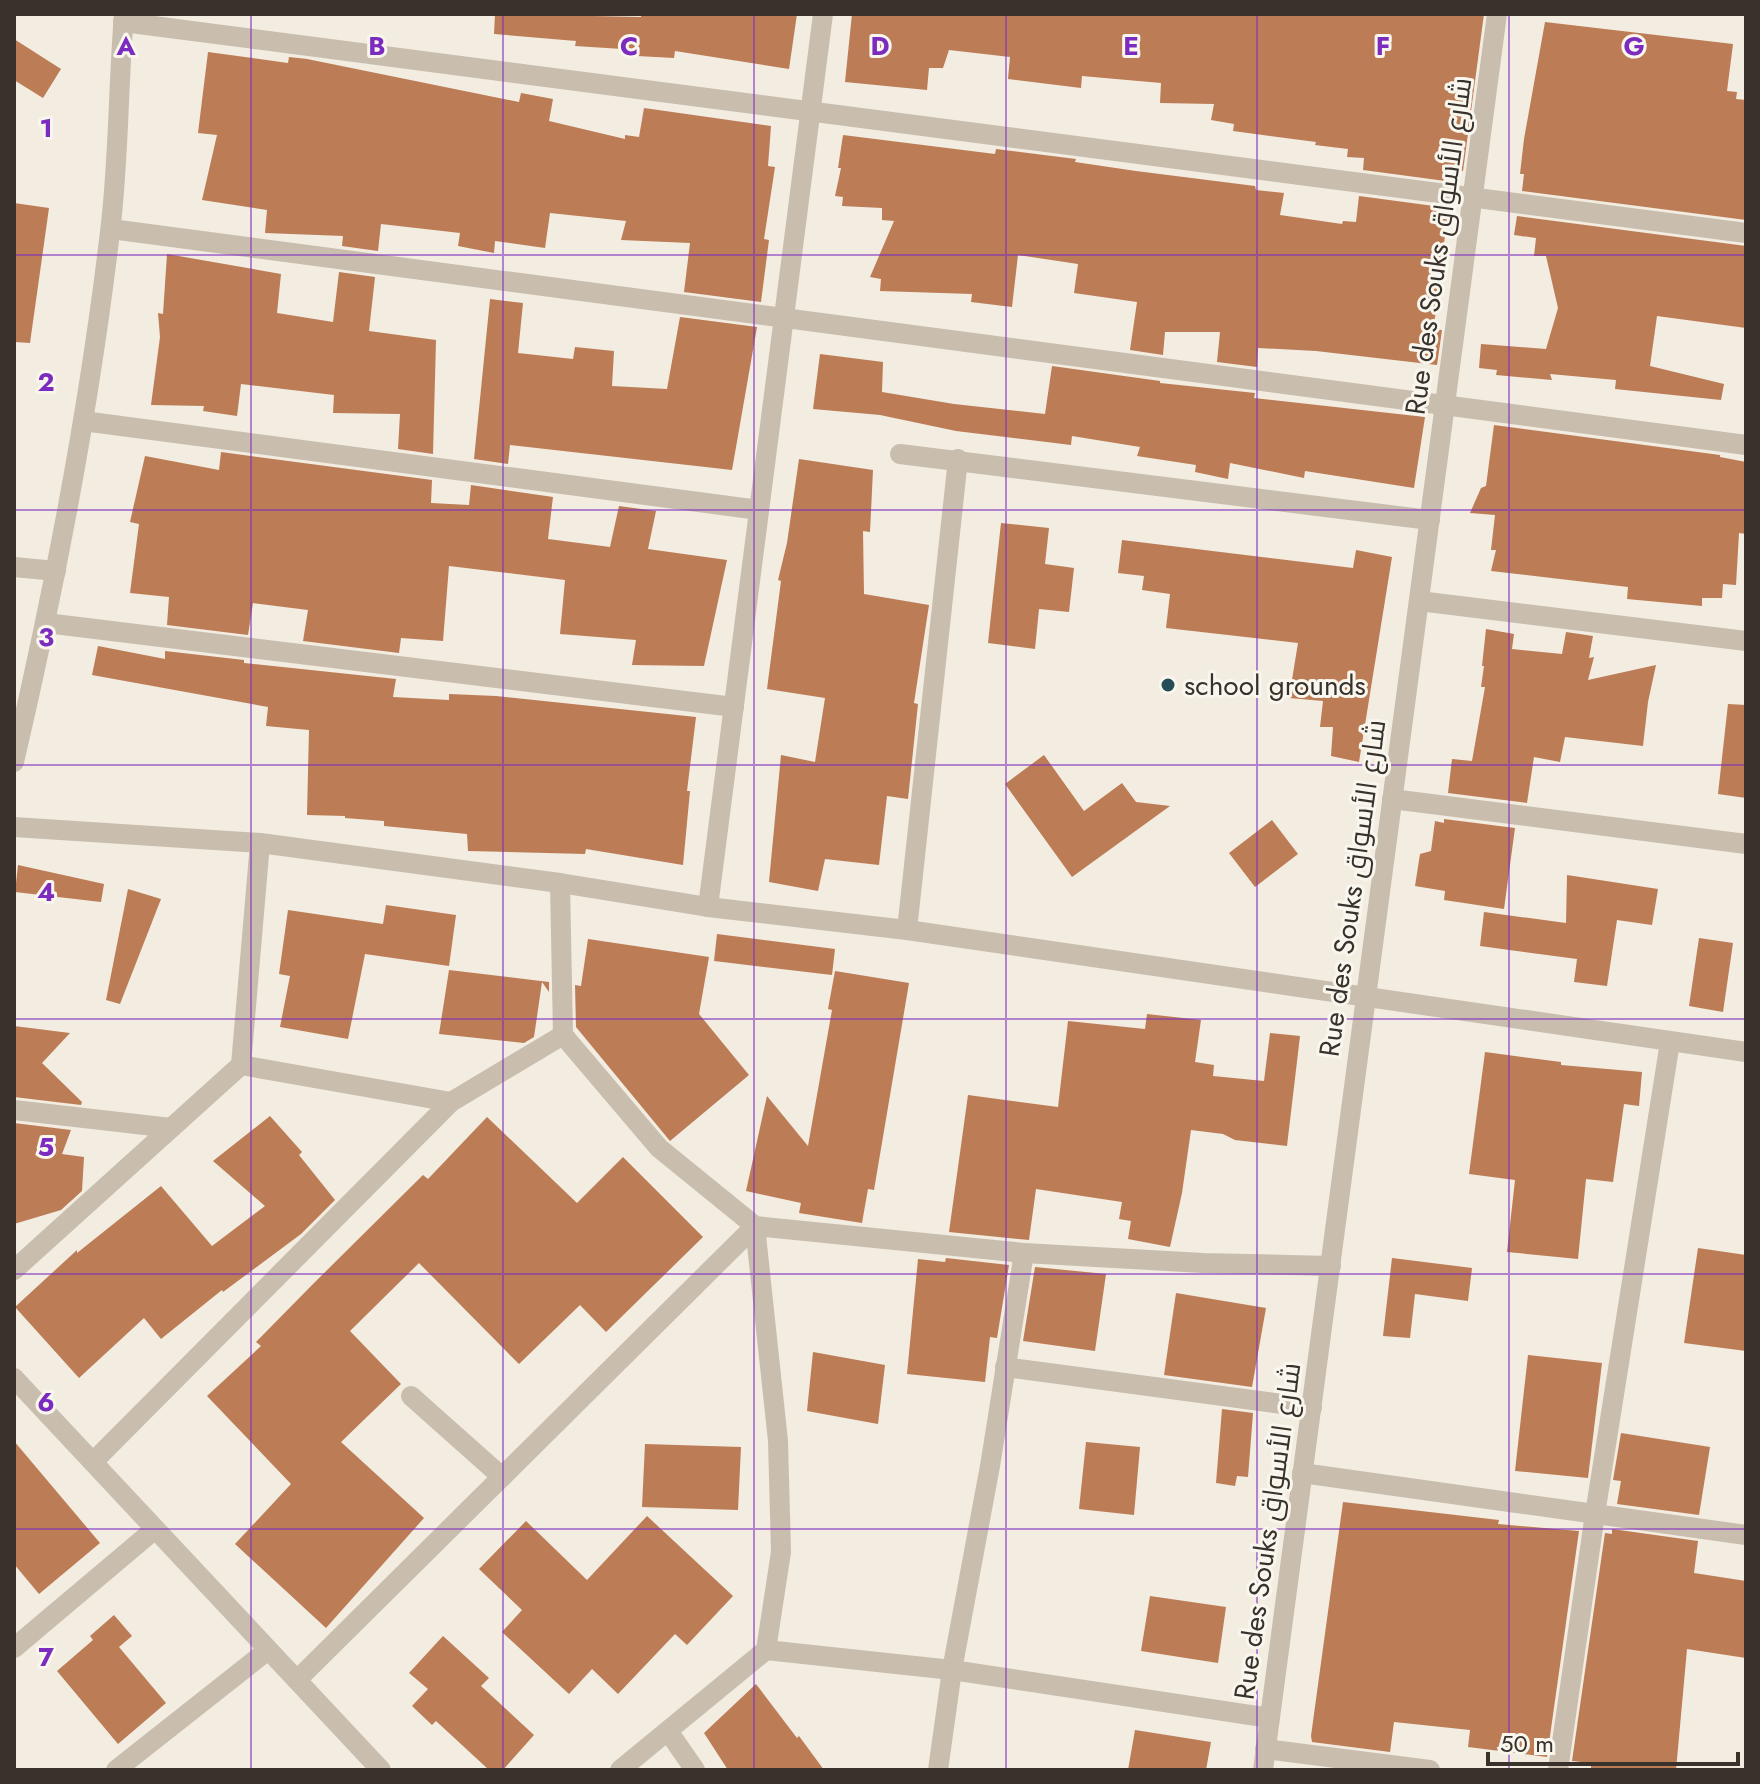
<svg xmlns="http://www.w3.org/2000/svg" width="1760" height="1784" font-family="Jost,Cairo,sans-serif">
<style>
.building{fill:#bc7c55}
.lines{fill:none;stroke-linecap:round;stroke-linejoin:round}
.minor{stroke:#c9beae;stroke-width:20}
.grid{fill:none;stroke:#7b2cbf;stroke-width:2;stroke-opacity:0.55}
.poi-dot{fill:#244d57;stroke:#f9f6ee;stroke-width:3}
.labels{text-anchor:middle;stroke-width:6;stroke-linejoin:round;paint-order:stroke}
.street-label{font-size:28px;fill:#38312c;stroke:#f9f6ee}
.poi-label{font-size:28px;fill:#38312c;stroke:#f9f6ee;text-anchor:start}
.grid-label{font-size:26px;text-anchor:middle;font-weight:bold;fill:#7b2cbf;stroke:#f9f6ee;stroke-width:6;stroke-linejoin:round;paint-order:stroke}
</style>
<rect width="100%" height="100%" fill="#f2ece1"/>
<!-- building -->
<g class="building">
<path d="M 495,14 L 641,17 L 641,14 L 797,14 L 789,69 L 675,51 L 674,58 L 637,56 L 638,50 L 575,46 L 576,41 L 494,34 Z"/>
<path d="M 852,14 L 1484,14 L 1463,171 L 1455,170 L 1453,182 L 1363,170 L 1364,158 L 1347,157 L 1348,149 L 1315,145 L 1316,142 L 1233,131 L 1234,124 L 1211,120 L 1214,104 L 1160,103 L 1161,83 L 1082,76 L 1081,88 L 1008,79 L 1010,57 L 949,50 L 943,68 L 929,68 L 927,90 L 845,82 Z"/>
<path d="M 1545,22 L 1733,44 L 1727,91 L 1737,92 L 1736,99 L 1746,100 L 1746,220 L 1522,191 L 1524,174 L 1520,174 L 1524,139 Z"/>
<path d="M 14,39 L 61,69 L 43,98 L 14,80 Z"/>
<path d="M 208,52 L 288,63 L 289,57 L 307,59 L 519,102 L 521,93 L 553,99 L 549,121 L 625,139 L 625,135 L 639,137 L 644,108 L 771,126 L 768,166 L 775,167 L 764,239 L 769,240 L 761,302 L 684,292 L 690,243 L 621,240 L 626,221 L 550,213 L 545,248 L 495,241 L 494,253 L 458,246 L 460,233 L 381,224 L 378,251 L 342,246 L 343,236 L 265,233 L 267,210 L 202,200 L 217,135 L 198,133 Z"/>
<path d="M 843,135 L 995,154 L 996,149 L 1076,159 L 1075,162 L 1136,171 L 1255,186 L 1256,190 L 1284,193 L 1280,215 L 1342,224 L 1343,221 L 1356,222 L 1359,196 L 1449,208 L 1441,264 L 1444,265 L 1433,329 L 1442,330 L 1437,365 L 1316,351 L 1258,348 L 1257,367 L 1217,362 L 1220,332 L 1165,332 L 1163,355 L 1130,350 L 1137,302 L 1074,293 L 1078,264 L 1018,255 L 1012,307 L 971,302 L 972,294 L 880,291 L 881,279 L 870,277 L 894,221 L 882,220 L 882,208 L 842,206 L 843,197 L 835,196 L 841,168 L 838,168 Z"/>
<path d="M 14,203 L 49,208 L 30,343 L 14,342 Z"/>
<path d="M 1517,216 L 1746,246 L 1746,328 L 1657,316 L 1650,366 L 1724,384 L 1721,400 L 1615,389 L 1616,380 L 1550,374 L 1552,380 L 1496,375 L 1497,370 L 1479,368 L 1481,344 L 1546,349 L 1558,308 L 1546,256 L 1534,256 L 1536,238 L 1514,235 Z"/>
<path d="M 167,254 L 281,274 L 277,313 L 333,322 L 339,272 L 375,277 L 369,331 L 436,340 L 433,454 L 398,449 L 400,414 L 333,413 L 334,395 L 241,384 L 237,416 L 203,411 L 204,406 L 151,405 L 160,337 L 158,313 L 163,314 Z"/>
<path d="M 490,299 L 523,303 L 518,353 L 573,359 L 575,347 L 614,351 L 612,386 L 667,389 L 680,317 L 757,327 L 732,470 L 510,445 L 508,464 L 474,459 Z"/>
<path d="M 820,354 L 883,362 L 882,392 L 954,404 L 1045,414 L 1052,366 L 1160,381 L 1160,383 L 1255,393 L 1254,398 L 1425,417 L 1414,488 L 1305,471 L 1304,478 L 1230,463 L 1228,479 L 1195,472 L 1196,465 L 1137,456 L 1140,447 L 1072,436 L 1071,445 L 956,431 L 880,415 L 813,409 Z"/>
<path d="M 1494,425 L 1720,455 L 1720,457 L 1746,462 L 1746,534 L 1739,533 L 1736,585 L 1723,584 L 1722,598 L 1702,598 L 1702,606 L 1627,599 L 1628,587 L 1491,571 L 1496,550 L 1491,550 L 1495,515 L 1470,513 L 1481,488 L 1486,486 Z"/>
<path d="M 221,452 L 432,480 L 431,503 L 469,505 L 471,485 L 553,497 L 548,539 L 610,547 L 619,506 L 656,511 L 648,549 L 727,560 L 704,666 L 632,665 L 636,640 L 560,634 L 565,580 L 449,566 L 443,641 L 401,638 L 399,653 L 303,641 L 308,610 L 253,603 L 248,635 L 167,625 L 169,597 L 130,593 L 139,524 L 130,522 L 145,456 L 219,470 Z"/>
<path d="M 799,459 L 873,470 L 870,532 L 863,531 L 864,594 L 929,605 L 914,703 L 918,704 L 908,799 L 887,796 L 879,865 L 825,859 L 818,891 L 769,882 L 781,755 L 815,762 L 825,698 L 767,689 L 781,581 L 778,580 L 787,543 Z"/>
<path d="M 1001,523 L 1049,528 L 1045,564 L 1074,568 L 1069,612 L 1039,609 L 1035,649 L 988,643 Z"/>
<path d="M 1122,540 L 1353,568 L 1356,550 L 1392,557 L 1359,762 L 1331,756 L 1333,727 L 1320,727 L 1323,701 L 1289,698 L 1298,643 L 1166,628 L 1170,594 L 1142,590 L 1144,576 L 1118,573 Z"/>
<path d="M 1486,629 L 1514,634 L 1512,649 L 1562,654 L 1566,632 L 1593,636 L 1589,658 L 1594,657 L 1588,680 L 1656,665 L 1648,702 L 1643,746 L 1565,737 L 1560,762 L 1534,757 L 1527,803 L 1448,793 L 1452,759 L 1472,761 L 1485,687 L 1481,687 L 1484,666 L 1482,666 Z"/>
<path d="M 98,646 L 165,659 L 165,651 L 244,660 L 244,663 L 396,679 L 393,697 L 449,700 L 449,694 L 496,696 L 696,717 L 687,791 L 690,791 L 683,865 L 586,849 L 585,854 L 468,851 L 467,834 L 384,826 L 384,821 L 345,818 L 345,816 L 307,815 L 309,730 L 266,726 L 268,707 L 92,675 Z"/>
<path d="M 1728,704 L 1746,705 L 1746,798 L 1718,794 Z"/>
<path d="M 1044,755 L 1084,811 L 1122,783 L 1136,802 L 1170,806 L 1072,877 L 1005,784 Z"/>
<path d="M 1444,819 L 1515,828 L 1504,909 L 1444,900 L 1445,891 L 1415,886 L 1420,854 L 1431,851 L 1435,821 L 1444,823 Z"/>
<path d="M 1272,820 L 1298,854 L 1255,887 L 1229,853 Z"/>
<path d="M 18,865 L 104,884 L 101,902 L 15,892 Z"/>
<path d="M 1567,875 L 1658,889 L 1652,925 L 1617,920 L 1607,986 L 1574,982 L 1577,959 L 1480,946 L 1484,912 L 1566,923 Z"/>
<path d="M 128,889 L 161,899 L 120,1004 L 106,1000 Z"/>
<path d="M 386,905 L 456,915 L 449,966 L 365,954 L 348,1039 L 280,1027 L 290,976 L 279,974 L 288,910 L 383,924 Z"/>
<path d="M 717,934 L 835,949 L 832,975 L 714,961 Z"/>
<path d="M 1699,938 L 1733,943 L 1723,1012 L 1689,1006 Z"/>
<path d="M 588,939 L 709,957 L 699,1014 L 749,1075 L 670,1141 L 576,1027 L 575,985 L 581,986 Z"/>
<path d="M 449,970 L 549,982 L 549,992 L 542,982 L 534,1037 L 524,1043 L 439,1034 Z"/>
<path d="M 835,971 L 909,983 L 874,1190 L 868,1189 L 862,1223 L 799,1213 L 801,1203 L 746,1191 L 767,1096 L 808,1146 L 832,1010 L 828,1009 Z"/>
<path d="M 1147,1014 L 1201,1020 L 1195,1062 L 1214,1065 L 1213,1076 L 1264,1081 L 1270,1033 L 1300,1036 L 1287,1146 L 1235,1140 L 1223,1134 L 1191,1130 L 1182,1193 L 1170,1247 L 1128,1239 L 1131,1221 L 1119,1219 L 1122,1202 L 1036,1189 L 1029,1240 L 949,1232 L 968,1095 L 1058,1107 L 1068,1021 L 1145,1029 Z"/>
<path d="M 14,1026 L 70,1033 L 42,1063 L 82,1102 L 81,1105 L 14,1097 Z"/>
<path d="M 1485,1052 L 1561,1062 L 1561,1065 L 1642,1072 L 1639,1106 L 1624,1104 L 1613,1182 L 1586,1179 L 1578,1259 L 1507,1252 L 1515,1180 L 1469,1174 Z"/>
<path d="M 270,1116 L 302,1152 L 299,1155 L 335,1200 L 301,1234 L 223,1292 L 222,1290 L 161,1339 L 144,1318 L 79,1378 L 15,1307 L 77,1250 L 77,1253 L 161,1186 L 212,1246 L 265,1206 L 213,1161 Z"/>
<path d="M 487,1117 L 577,1203 L 623,1157 L 703,1237 L 606,1332 L 580,1305 L 519,1364 L 419,1263 L 350,1331 L 401,1384 L 341,1442 L 424,1518 L 326,1628 L 235,1544 L 291,1484 L 207,1396 L 261,1346 L 256,1342 L 314,1283 L 423,1175 L 428,1179 Z"/>
<path d="M 14,1123 L 71,1130 L 62,1154 L 84,1157 L 82,1191 L 61,1210 L 14,1224 Z"/>
<path d="M 1698,1248 L 1746,1255 L 1746,1351 L 1684,1343 Z"/>
<path d="M 946,1258 L 1009,1265 L 997,1338 L 990,1337 L 985,1382 L 907,1374 L 918,1259 L 945,1262 Z"/>
<path d="M 1392,1258 L 1472,1268 L 1468,1301 L 1415,1294 L 1410,1338 L 1383,1336 Z"/>
<path d="M 1035,1267 L 1106,1274 L 1095,1351 L 1023,1341 Z"/>
<path d="M 1176,1293 L 1266,1308 L 1252,1387 L 1164,1375 Z"/>
<path d="M 813,1352 L 885,1365 L 878,1424 L 807,1411 Z"/>
<path d="M 1528,1355 L 1602,1363 L 1588,1478 L 1515,1471 Z"/>
<path d="M 1222,1409 L 1253,1413 L 1248,1477 L 1237,1476 L 1235,1486 L 1216,1483 Z"/>
<path d="M 1621,1433 L 1710,1447 L 1699,1515 L 1617,1504 L 1621,1481 L 1613,1480 Z"/>
<path d="M 14,1441 L 100,1543 L 39,1594 L 14,1564 Z"/>
<path d="M 1086,1442 L 1140,1447 L 1134,1515 L 1079,1509 Z"/>
<path d="M 645,1444 L 741,1447 L 738,1510 L 642,1507 Z"/>
<path d="M 1343,1502 L 1499,1520 L 1498,1524 L 1579,1531 L 1547,1757 L 1468,1747 L 1470,1730 L 1394,1722 L 1390,1752 L 1312,1742 L 1311,1736 Z"/>
<path d="M 647,1516 L 733,1596 L 687,1645 L 675,1634 L 618,1694 L 592,1669 L 569,1694 L 502,1632 L 522,1610 L 479,1569 L 526,1521 L 587,1580 Z"/>
<path d="M 1612,1529 L 1698,1541 L 1694,1573 L 1746,1581 L 1746,1658 L 1687,1649 L 1676,1770 L 1591,1768 L 1591,1763 L 1572,1761 L 1605,1533 L 1612,1534 Z"/>
<path d="M 1150,1596 L 1226,1607 L 1218,1663 L 1141,1651 Z"/>
<path d="M 114,1615 L 132,1636 L 119,1647 L 166,1703 L 118,1744 L 57,1671 L 93,1640 L 90,1636 Z"/>
<path d="M 443,1636 L 489,1678 L 481,1686 L 534,1735 L 503,1770 L 489,1770 L 436,1721 L 432,1725 L 412,1706 L 428,1689 L 409,1673 Z"/>
<path d="M 756,1684 L 797,1738 L 799,1736 L 824,1770 L 728,1770 L 704,1733 Z"/>
<path d="M 1135,1730 L 1211,1742 L 1206,1770 L 1128,1770 Z"/>
</g>
<g class="lines">
<!-- minor -->
<g class="minor">
<path d="M 123,22 L 1746,233"/>
<path d="M 111,229 L 1746,445"/>
<path d="M 83,421 L 759,510"/>
<path d="M 900,454 L 1430,520"/>
<path d="M 14,567 L 56,571"/>
<path d="M 1419,601 L 1746,641"/>
<path d="M 46,623 L 734,707"/>
<path d="M 14,762 C 55,587 89,410 110,232 C 119,160 118,86 124,14"/>
<path d="M 1392,799 L 1746,844"/>
<path d="M 14,827 L 260,843 L 560,883 L 708,907 L 907,930 L 1746,1052"/>
<path d="M 260,843 L 241,1065 L 451,1102"/>
<path d="M 560,883 L 563,1035 L 659,1148 L 755,1226 L 1024,1253 L 1203,1263 L 1331,1266"/>
<path d="M 708,907 L 823,14"/>
<path d="M 907,930 L 958,459"/>
<path d="M 14,1110 L 171,1128"/>
<path d="M 14,1270 L 241,1065"/>
<path d="M 1005,1367 L 1312,1408"/>
<path d="M 14,1378 L 381,1770"/>
<path d="M 411,1396 L 502,1477"/>
<path d="M 93,1462 L 451,1102 L 563,1035"/>
<path d="M 1302,1473 L 1746,1535"/>
<path d="M 14,1648 L 155,1529"/>
<path d="M 766,1650 L 952,1670 L 1270,1718"/>
<path d="M 297,1680 L 755,1226"/>
<path d="M 668,1731 L 695,1770"/>
<path d="M 1265,1749 L 1430,1770"/>
<path d="M 116,1770 L 268,1650"/>
<path d="M 620,1770 L 766,1650 L 781,1552 L 778,1441 L 755,1226"/>
<path d="M 938,1770 L 952,1670 L 990,1466 L 1024,1253"/>
<path d="M 1263,1770 L 1497,14"/>
<path d="M 1558,1770 L 1595,1514 L 1670,1042"/>
</g>
</g>
<!-- grid -->
<path class="grid" d="M 251,14 L 251,1770M 503,14 L 503,1770M 754,14 L 754,1770M 1006,14 L 1006,1770M 1257,14 L 1257,1770M 1509,14 L 1509,1770M 14,255 L 1746,255M 14,510 L 1746,510M 14,765 L 1746,765M 14,1019 L 1746,1019M 14,1274 L 1746,1274M 14,1529 L 1746,1529"/>
<!-- markers -->
<circle class="poi-dot" cx="1168" cy="685" r="8"/>
<g class="labels">
<!-- street labels -->
<g class="street-label">
<text transform="translate(1438 246) rotate(-82)" y="10">Rue des Souks شارع الأسواق</text>
<text transform="translate(1352 888) rotate(-82)" y="10">Rue des Souks شارع الأسواق</text>
<text transform="translate(1267 1531) rotate(-82)" y="10">Rue des Souks شارع الأسواق</text>
</g>
<!-- poi labels -->
<g class="poi-label">
<text x="1184" y="695">school grounds</text>
</g>
</g>
<g class="grid-label">
<text x="126" y="55">A</text>
<text x="377" y="55">B</text>
<text x="629" y="55">C</text>
<text x="880" y="55">D</text>
<text x="1131" y="55">E</text>
<text x="1383" y="55">F</text>
<text x="1634" y="55">G</text>
<text x="46" y="137">1</text>
<text x="46" y="391">2</text>
<text x="46" y="646">3</text>
<text x="46" y="901">4</text>
<text x="46" y="1156">5</text>
<text x="46" y="1411">6</text>
<text x="46" y="1666">7</text>
</g>
<!-- border -->
<rect width="1760" height="1784" fill="none" stroke="#38312c" stroke-width="32"/>
<!-- scale -->
<path d="M1488 1752v12h250v-12" fill="none" stroke="#38312c" stroke-width="4"/>
<text x="1500" y="1752" font-size="24" fill="#38312c" stroke="#f9f6ee" stroke-width="6" paint-order="stroke">50 m</text>
</svg>
